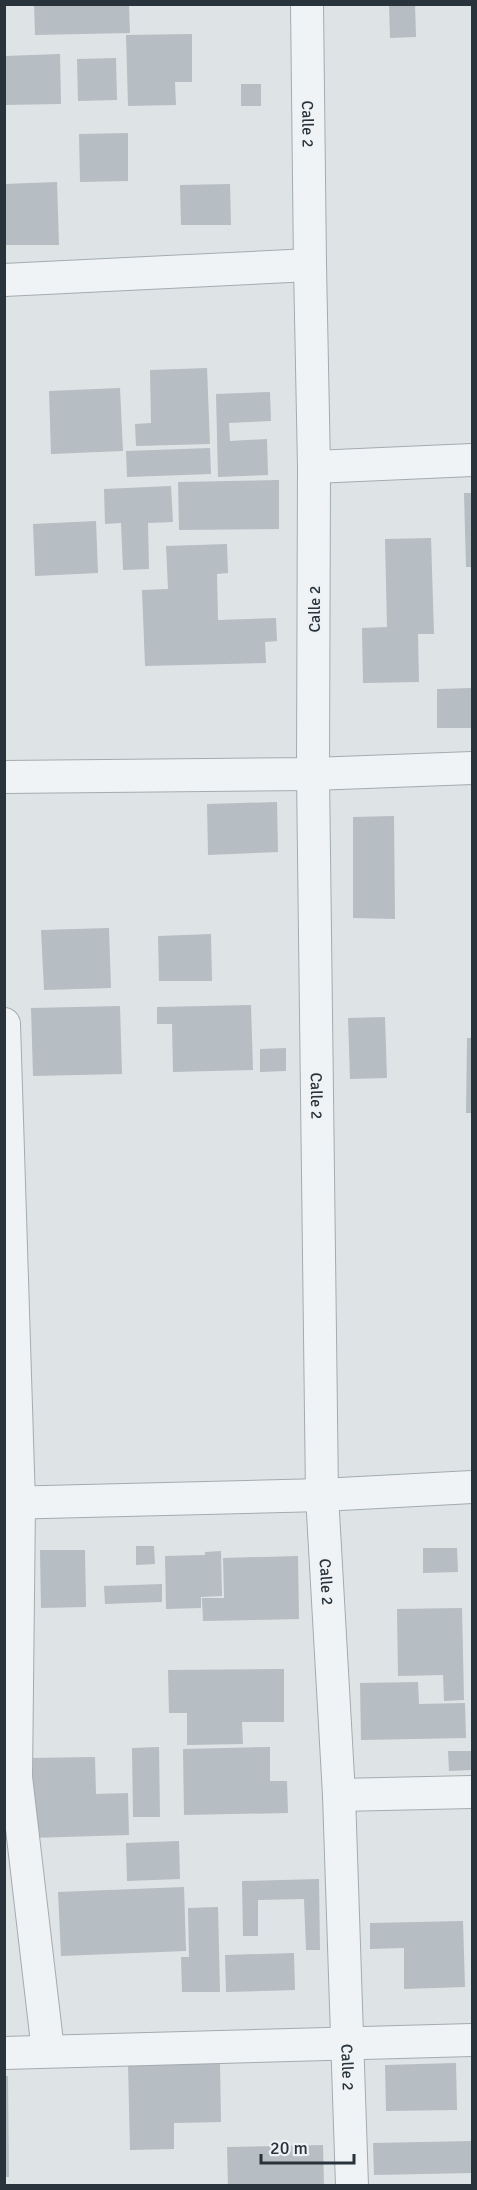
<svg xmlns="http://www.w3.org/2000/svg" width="477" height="2190" font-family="Signika,sans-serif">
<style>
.building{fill:#b6bdc3}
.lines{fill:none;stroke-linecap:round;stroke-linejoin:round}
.minor-casing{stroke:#a4abb0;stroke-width:34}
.minor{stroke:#f0f3f5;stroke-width:32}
.labels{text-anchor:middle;stroke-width:4.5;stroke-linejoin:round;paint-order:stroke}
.street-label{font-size:16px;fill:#28333c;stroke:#edf1f4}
</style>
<rect width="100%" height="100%" fill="#dee3e6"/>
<!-- building -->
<g class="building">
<path d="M 34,4 L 129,4 L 130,33 L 35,35 Z"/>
<path d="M 389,4 L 415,4 L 416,37 L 390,38 Z"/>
<path d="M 192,34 L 192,82 L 175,82 L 176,105 L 128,106 L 126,35 Z"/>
<path d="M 60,54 L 61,104 L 4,105 L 4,56 Z"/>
<path d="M 116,58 L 117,100 L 78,101 L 77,59 Z"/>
<rect x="241" y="84" width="20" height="22"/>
<path d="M 128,133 L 128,181 L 80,182 L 79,134 Z"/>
<path d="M 57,182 L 59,245 L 6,245 L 4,184 Z"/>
<path d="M 230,184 L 231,225 L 181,225 L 180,185 Z"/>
<path d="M 207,368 L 210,444 L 136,446 L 135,424 L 151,423 L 150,370 Z"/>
<path d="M 120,388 L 123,451 L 51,454 L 49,391 Z"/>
<path d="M 270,392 L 271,421 L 229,423 L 230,441 L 267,439 L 268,475 L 218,477 L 216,394 Z"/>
<path d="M 210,448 L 211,474 L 127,477 L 126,451 Z"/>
<path d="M 279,480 L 279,529 L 179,530 L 178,482 Z"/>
<path d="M 171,486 L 173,522 L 148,523 L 149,569 L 123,570 L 121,523 L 105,524 L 104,489 Z"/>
<path d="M 464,493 L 472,493 L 472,567 L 466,567 Z"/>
<path d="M 96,521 L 98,573 L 35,576 L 33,524 Z"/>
<path d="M 431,538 L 434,634 L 418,634 L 419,682 L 363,683 L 362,628 L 387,627 L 385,539 Z"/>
<path d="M 227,544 L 228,573 L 217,574 L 218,620 L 276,618 L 277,641 L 265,642 L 266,663 L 145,666 L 142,590 L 168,589 L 166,546 Z"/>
<path d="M 472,688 L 472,728 L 437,728 L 437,689 Z"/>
<path d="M 277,802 L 278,852 L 208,855 L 207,804 Z"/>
<path d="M 394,816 L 395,919 L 353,918 L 353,817 Z"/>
<path d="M 109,928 L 111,988 L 44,990 L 41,930 Z"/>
<path d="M 211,934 L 212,981 L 159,981 L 158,936 Z"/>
<path d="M 251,1005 L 253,1070 L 173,1072 L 172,1024 L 157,1024 L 157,1007 Z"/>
<path d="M 120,1006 L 122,1074 L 33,1076 L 31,1008 Z"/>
<path d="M 385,1017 L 387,1078 L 350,1079 L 348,1018 Z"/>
<path d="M 467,1038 L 472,1038 L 472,1113 L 466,1113 Z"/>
<path d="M 286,1048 L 286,1071 L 260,1072 L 260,1049 Z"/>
<path d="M 136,1546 L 154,1546 L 155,1564 L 136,1565 Z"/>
<path d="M 423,1548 L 457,1548 L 458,1572 L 423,1573 Z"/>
<path d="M 40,1550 L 85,1550 L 86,1607 L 41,1608 Z"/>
<path d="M 221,1551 L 222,1596 L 201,1597 L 201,1608 L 166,1609 L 165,1556 L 205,1555 L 205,1552 Z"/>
<path d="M 298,1556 L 299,1619 L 203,1621 L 202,1598 L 224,1598 L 223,1558 Z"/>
<path d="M 162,1584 L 162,1602 L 105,1604 L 104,1586 Z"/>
<path d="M 462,1608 L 464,1700 L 444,1701 L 443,1675 L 398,1676 L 397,1609 Z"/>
<path d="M 284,1669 L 284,1722 L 242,1722 L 243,1744 L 187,1745 L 187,1713 L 169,1713 L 168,1670 Z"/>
<path d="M 418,1682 L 419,1704 L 465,1703 L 466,1738 L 361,1740 L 360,1683 Z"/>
<path d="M 159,1747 L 160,1817 L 133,1817 L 132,1748 Z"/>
<path d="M 270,1747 L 270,1781 L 287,1781 L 288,1813 L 184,1815 L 183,1749 Z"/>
<path d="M 448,1751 L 472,1751 L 472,1770 L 449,1771 Z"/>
<path d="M 95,1757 L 96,1794 L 128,1793 L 129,1835 L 30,1838 L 28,1758 Z"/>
<path d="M 179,1841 L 180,1879 L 127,1881 L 126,1843 Z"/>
<path d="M 319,1879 L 320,1950 L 306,1950 L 304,1899 L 258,1900 L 258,1936 L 243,1936 L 242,1881 Z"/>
<path d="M 184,1887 L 186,1951 L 61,1956 L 58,1892 Z"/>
<path d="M 218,1907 L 220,1992 L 182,1992 L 181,1957 L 189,1957 L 188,1908 Z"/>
<path d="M 463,1921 L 465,1987 L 404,1989 L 404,1948 L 370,1949 L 370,1923 Z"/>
<path d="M 294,1953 L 295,1990 L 226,1992 L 225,1955 Z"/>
<path d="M 220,2062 L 221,2122 L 174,2123 L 174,2149 L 130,2150 L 128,2064 Z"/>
<path d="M 456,2063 L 457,2110 L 386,2111 L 385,2065 Z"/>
<path d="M 4,2076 L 8,2076 L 9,2177 L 4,2177 Z"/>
<path d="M 472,2141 L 472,2173 L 374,2175 L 373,2143 Z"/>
<path d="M 323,2145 L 324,2186 L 228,2186 L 227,2147 Z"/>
</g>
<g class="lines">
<!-- minor casing -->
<g class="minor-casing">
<g id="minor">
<path id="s1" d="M 307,4 L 310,265 L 314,467 L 313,774 L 322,1495 L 339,1795 L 352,2186"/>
<path d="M 4,280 L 310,265"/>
<path d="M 314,467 L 472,460"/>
<path d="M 4,777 L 313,774 L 472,768"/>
<path d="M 4,1024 L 19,1503 L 16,1777 L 48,2051"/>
<path d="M 4,1503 L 322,1495 L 472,1487"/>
<path d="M 339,1795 L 472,1792"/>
<path d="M 4,2053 L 472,2040"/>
</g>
</g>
<!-- minor -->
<use href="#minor" class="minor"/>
</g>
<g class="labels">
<!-- street labels -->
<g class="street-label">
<text dy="6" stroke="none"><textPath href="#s1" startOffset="120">Calle 2</textPath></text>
<text transform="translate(314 609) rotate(-90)" y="6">Calle 2</text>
<text dy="6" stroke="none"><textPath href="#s1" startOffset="1092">Calle 2</textPath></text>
<text dy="6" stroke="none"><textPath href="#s1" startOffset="1578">Calle 2</textPath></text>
<text dy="6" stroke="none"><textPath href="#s1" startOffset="2064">Calle 2</textPath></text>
</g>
</g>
<!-- border -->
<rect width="477" height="2190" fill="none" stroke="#28333c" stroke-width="12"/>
<!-- scale -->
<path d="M261 2154v9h93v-9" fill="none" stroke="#28333c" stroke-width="3"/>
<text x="270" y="2154" font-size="18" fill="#28333c" stroke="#edf1f4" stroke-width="4.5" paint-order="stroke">20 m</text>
</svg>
